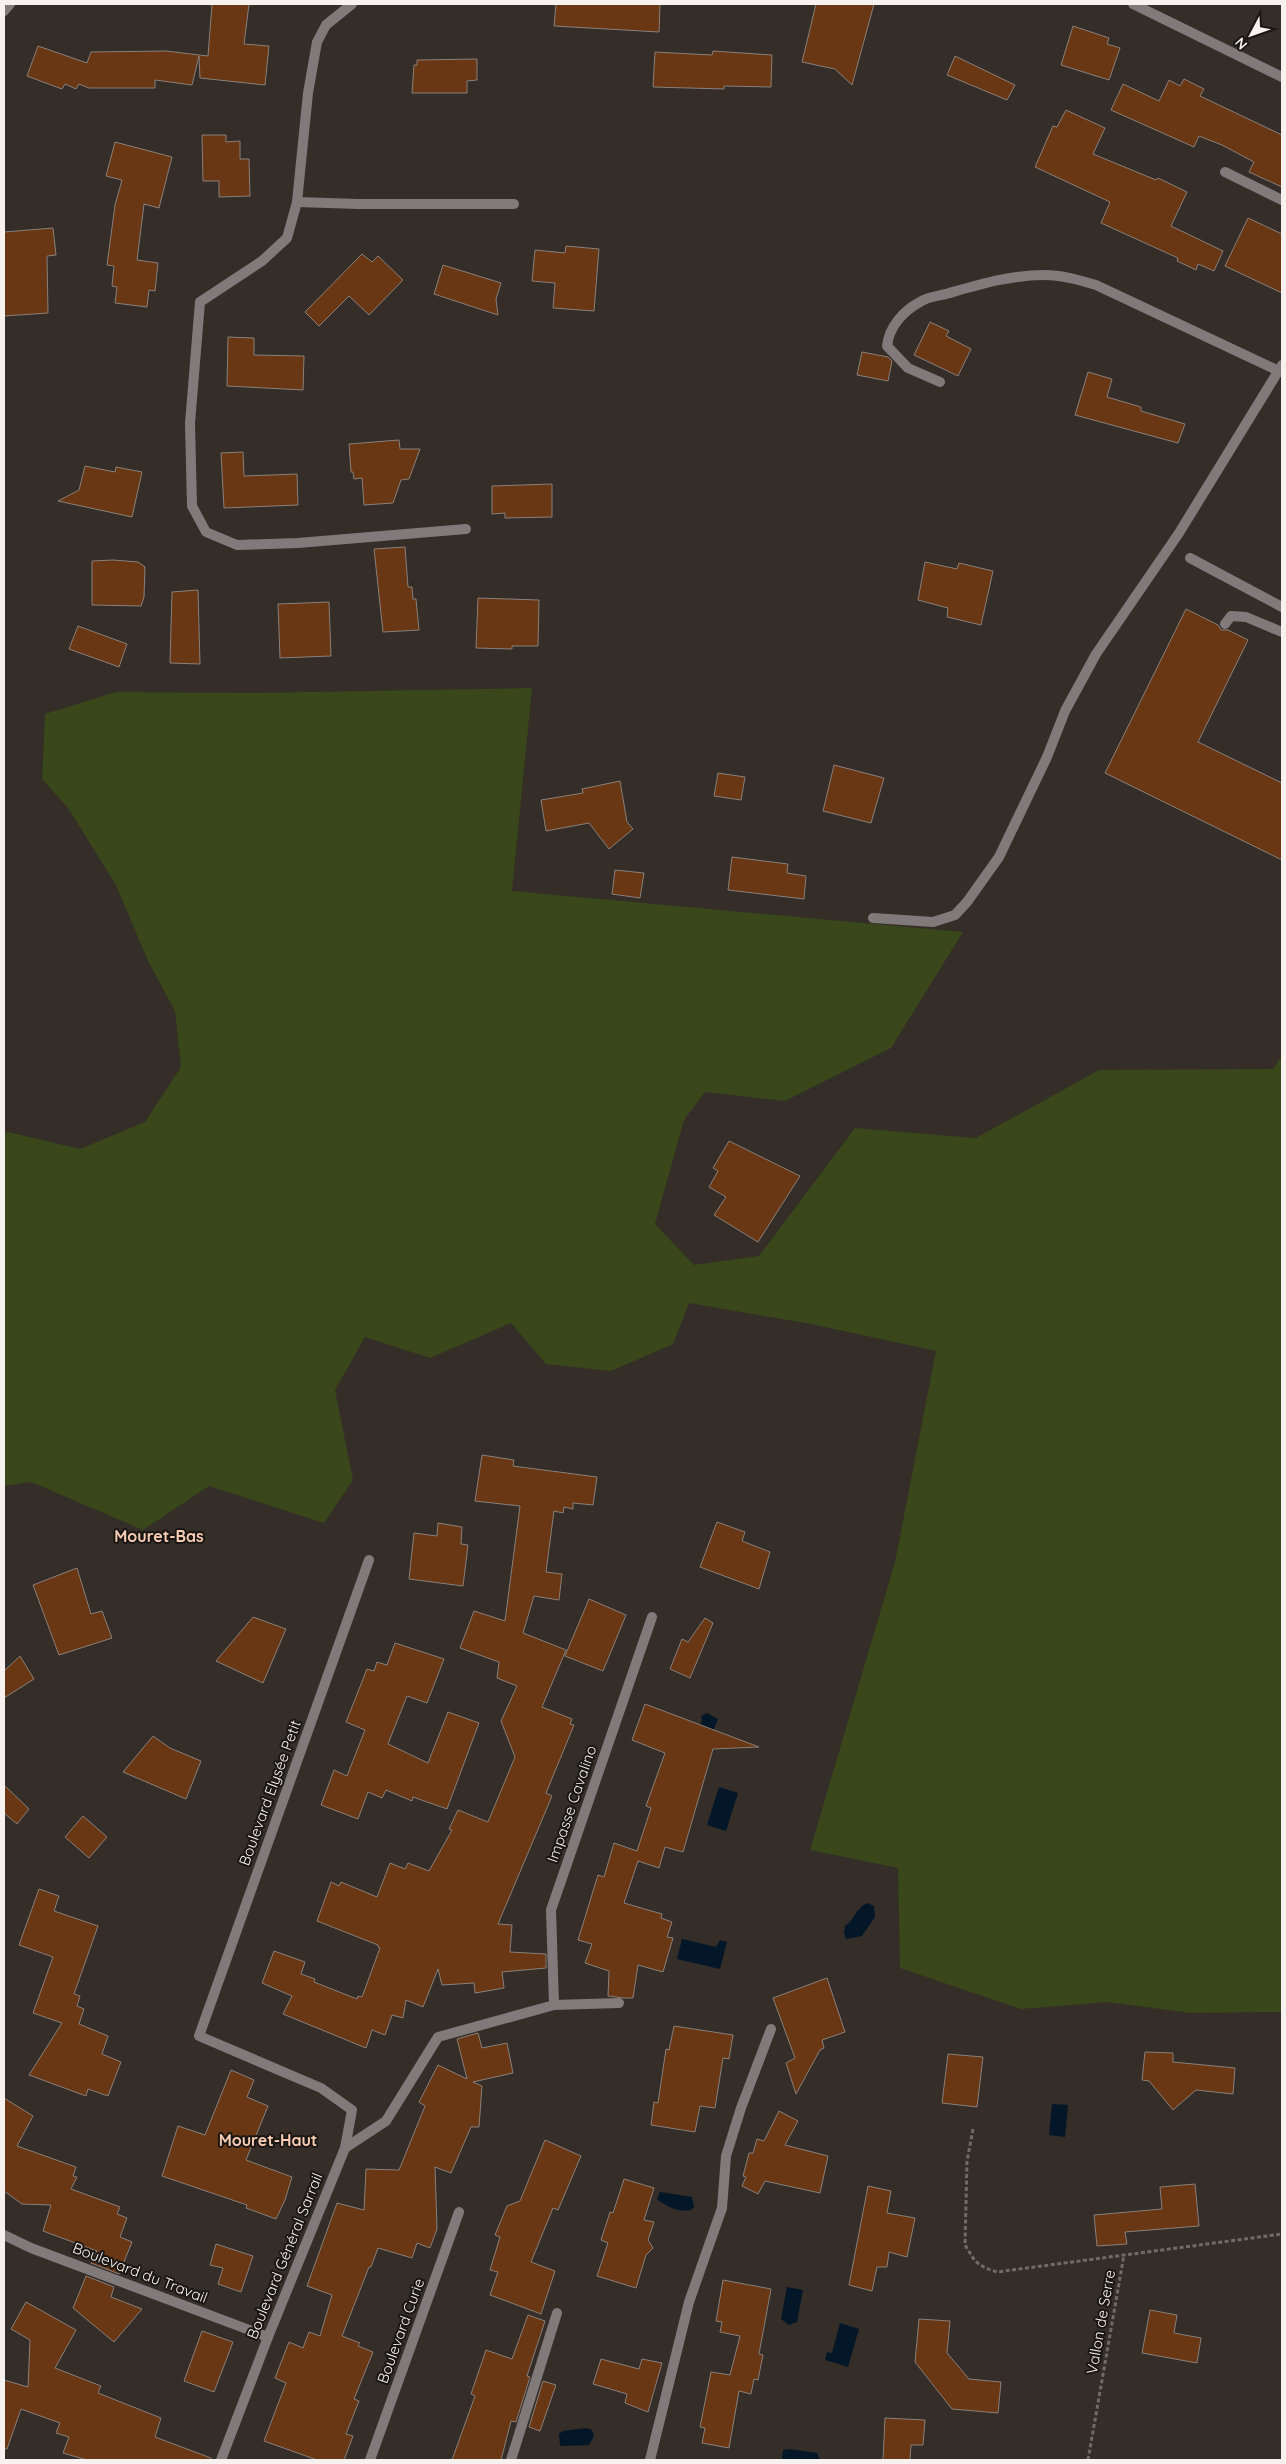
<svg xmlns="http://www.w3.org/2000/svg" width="1286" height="2464" font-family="Quicksand,sans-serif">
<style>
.green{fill:#39471a}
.water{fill:#031728}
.building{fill:#693714;stroke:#89807b}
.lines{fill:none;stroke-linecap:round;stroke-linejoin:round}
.path{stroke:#716b66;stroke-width:3;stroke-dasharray:4 2.5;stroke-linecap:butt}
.lane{stroke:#807b7a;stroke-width:10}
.street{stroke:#807b7a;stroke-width:10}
.labels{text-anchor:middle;stroke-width:4;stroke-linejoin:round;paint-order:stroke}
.street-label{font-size:15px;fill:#f7f2ef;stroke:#191614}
.neighbourhood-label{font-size:16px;font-weight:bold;fill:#f9cdb4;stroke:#191614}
</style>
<rect width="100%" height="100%" fill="#342d28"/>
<!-- green -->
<path class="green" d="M 532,688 L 512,891 L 963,932 L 891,1048 L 785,1101 L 705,1092 L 684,1120 L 655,1224 L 694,1265 L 759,1256 L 855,1128 L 976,1138 L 1099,1070 L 1273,1069 L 1282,1056 L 1282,2012 L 1191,2013 L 1107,2002 L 1021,2009 L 900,1968 L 898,1868 L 810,1850 L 895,1562 L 936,1351 L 811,1324 L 689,1303 L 673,1344 L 611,1371 L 546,1364 L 511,1323 L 430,1358 L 365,1337 L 335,1390 L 353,1480 L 324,1523 L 209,1486 L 143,1530 L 31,1482 L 4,1486 L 4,1134 L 8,1132 L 80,1149 L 145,1122 L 181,1067 L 175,1011 L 148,961 L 116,885 L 68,808 L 42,779 L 45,714 L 116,692 L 254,693 Z"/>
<!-- water -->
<g class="water">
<path d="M 707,1713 L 718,1719 L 708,1744 L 695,1739 L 702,1720 L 701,1716 Z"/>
<path d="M 719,1787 L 738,1793 L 726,1831 L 707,1825 Z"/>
<path d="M 867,1903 L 874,1906 L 875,1917 L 862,1936 L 846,1939 L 844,1933 L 845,1926 C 854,1920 857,1907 867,1903 Z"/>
<path d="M 682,1939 L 716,1947 L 720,1940 L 727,1942 L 720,1969 L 677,1959 Z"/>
<path d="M 1052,2104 L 1068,2105 L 1065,2137 L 1049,2135 Z"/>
<path d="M 660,2192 L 692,2197 L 694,2207 L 691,2210 C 680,2213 666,2207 657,2199 Z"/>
<path d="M 787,2287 L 803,2290 L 797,2322 L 789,2325 L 781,2319 Z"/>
<path d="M 840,2323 L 859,2329 L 848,2367 L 825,2360 L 827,2352 L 832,2353 Z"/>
<path d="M 587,2428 L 592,2430 L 594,2436 L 589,2445 L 560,2446 L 559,2434 L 563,2431 Z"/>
<path d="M 789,2449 L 817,2453 L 820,2460 L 782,2460 L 783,2450 Z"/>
</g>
<!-- building -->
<g class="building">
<path d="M 212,4 L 249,4 L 244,44 L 269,46 L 265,85 L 200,78 L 199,56 L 192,85 L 155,80 L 155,88 L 89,88 L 79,84 L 76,89 L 65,84 L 62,89 L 27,76 L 38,46 L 87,63 L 91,52 L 166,51 L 208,56 Z"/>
<path d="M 556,4 L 660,4 L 659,32 L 554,26 Z"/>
<path d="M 816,4 L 874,4 L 852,85 L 835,69 L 802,62 Z"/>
<path d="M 1073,26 L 1109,38 L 1107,44 L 1120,48 L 1109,80 L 1061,65 Z"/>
<path d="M 713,51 L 772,55 L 771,87 L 724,86 L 724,89 L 653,87 L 655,52 L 712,55 Z"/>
<path d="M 955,56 L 1015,85 L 1007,100 L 947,75 Z"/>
<path d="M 477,59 L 477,80 L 467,81 L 467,93 L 412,93 L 414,65 L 417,65 L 417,60 Z"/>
<path d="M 1184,79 L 1204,89 L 1200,96 L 1282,135 L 1282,187 L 1249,172 L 1254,162 L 1222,145 L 1199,136 L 1194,147 L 1111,110 L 1123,84 L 1159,101 L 1169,80 L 1180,86 Z"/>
<path d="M 1066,110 L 1105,128 L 1093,154 L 1156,180 L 1158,178 L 1187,192 L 1171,226 L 1223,251 L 1214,271 L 1198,264 L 1196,270 L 1177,261 L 1178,258 L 1101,223 L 1110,202 L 1035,167 L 1053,126 L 1057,127 Z"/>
<path d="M 202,135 L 226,135 L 226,142 L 240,141 L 240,159 L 249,159 L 250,196 L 219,197 L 219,181 L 203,181 Z"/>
<path d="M 115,142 L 172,157 L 159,208 L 144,204 L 137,260 L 158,263 L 155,291 L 149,290 L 147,307 L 115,303 L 117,287 L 112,286 L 114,266 L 107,265 L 115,205 L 122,180 L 106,176 Z"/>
<path d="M 1248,218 L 1282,234 L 1282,293 L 1225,266 Z"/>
<path d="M 53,228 L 56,255 L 47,256 L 48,313 L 4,316 L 4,232 Z"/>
<path d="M 566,246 L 599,249 L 594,311 L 553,308 L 555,283 L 532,281 L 535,250 L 565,253 Z"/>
<path d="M 362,254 L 372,262 L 378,256 L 403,280 L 369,315 L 349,296 L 319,326 L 305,312 Z"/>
<path d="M 443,265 L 501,283 L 496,299 L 498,315 L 434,294 Z"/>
<path d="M 930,322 L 949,331 L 946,336 L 971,349 L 958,376 L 914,355 Z"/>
<path d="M 228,337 L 254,338 L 254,355 L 304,356 L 303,390 L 227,386 Z"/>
<path d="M 862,352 L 888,357 L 892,361 L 888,381 L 857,375 Z"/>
<path d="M 1088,372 L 1112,379 L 1107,397 L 1141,407 L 1141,411 L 1185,424 L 1178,443 L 1075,415 Z"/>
<path d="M 399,440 L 400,449 L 420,449 L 409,479 L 401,480 L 393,503 L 364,505 L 362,478 L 354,479 L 353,472 L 351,472 L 349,444 Z"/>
<path d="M 243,452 L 244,476 L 297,474 L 298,505 L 224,508 L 221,453 Z"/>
<path d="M 85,466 L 115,472 L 116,467 L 142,472 L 132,517 L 58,501 L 79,490 Z"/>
<path d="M 552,484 L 552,517 L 505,518 L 505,513 L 492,514 L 492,486 Z"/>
<path d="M 405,547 L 408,587 L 412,587 L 413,599 L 416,599 L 419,630 L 383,632 L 374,549 Z"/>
<path d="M 113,560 L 138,562 L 145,567 L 144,597 L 141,606 L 92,605 L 92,561 Z"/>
<path d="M 925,562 L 957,569 L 959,563 L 993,571 L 981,625 L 947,617 L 948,608 L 918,600 Z"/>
<path d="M 198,590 L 200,664 L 170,663 L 172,592 Z"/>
<path d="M 478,598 L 539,600 L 538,646 L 512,646 L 512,649 L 476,648 Z"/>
<path d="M 329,602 L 331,656 L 280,658 L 278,604 Z"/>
<path d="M 1186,609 L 1218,625 L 1221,630 L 1228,630 L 1248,640 L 1198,742 L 1282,783 L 1282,860 L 1105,773 Z"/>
<path d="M 78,626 L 127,644 L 119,667 L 69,649 Z"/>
<path d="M 834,765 L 884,778 L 871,823 L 823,811 Z"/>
<path d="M 718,773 L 745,777 L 741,800 L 714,796 Z"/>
<path d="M 620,781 L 627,822 L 633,829 L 609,849 L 589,823 L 546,831 L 541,800 L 583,793 L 582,789 Z"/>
<path d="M 732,857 L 788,864 L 787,873 L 806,876 L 804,899 L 728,890 Z"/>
<path d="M 615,870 L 644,873 L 640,898 L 612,894 Z"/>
<path d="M 729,1141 L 800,1176 L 758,1242 L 714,1215 L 726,1197 L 709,1187 L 718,1171 L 713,1168 Z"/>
<path d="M 482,1455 L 514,1460 L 513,1466 L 597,1477 L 593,1505 L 573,1503 L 573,1509 L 564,1507 L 563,1513 L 554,1511 L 546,1572 L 562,1574 L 559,1600 L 534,1596 L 523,1633 L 566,1650 L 542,1707 L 572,1719 L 570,1724 L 574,1725 L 546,1793 L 552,1796 L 498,1924 L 512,1925 L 510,1952 L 546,1954 L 546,1968 L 502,1972 L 504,1988 L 475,1993 L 474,1983 L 442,1985 L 438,1969 L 423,2007 L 406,2000 L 403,2018 L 392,2015 L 385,2035 L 372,2030 L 366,2048 L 283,2014 L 292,1996 L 262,1983 L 274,1951 L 305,1962 L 301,1974 L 315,1979 L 314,1982 L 357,1999 L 358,1996 L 362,1997 L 380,1948 L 378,1947 L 378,1945 L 317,1921 L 331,1882 L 339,1886 L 341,1882 L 377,1897 L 390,1863 L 405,1869 L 408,1863 L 429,1871 L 452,1830 L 449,1829 L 458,1810 L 488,1822 L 515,1757 L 501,1721 L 517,1686 L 497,1678 L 499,1662 L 460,1648 L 474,1611 L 505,1621 L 520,1506 L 475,1501 Z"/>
<path d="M 717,1522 L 745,1532 L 742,1541 L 770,1552 L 759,1589 L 700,1567 Z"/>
<path d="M 438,1523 L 462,1527 L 461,1544 L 468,1545 L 463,1586 L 409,1579 L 414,1533 L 437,1536 Z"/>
<path d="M 77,1568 L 91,1614 L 102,1611 L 112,1638 L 59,1655 L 33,1585 Z"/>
<path d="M 589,1599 L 626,1615 L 603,1671 L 565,1656 Z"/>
<path d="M 253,1617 L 286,1629 L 263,1683 L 216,1661 Z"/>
<path d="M 705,1618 L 713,1623 L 690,1678 L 670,1669 L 682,1639 L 688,1642 Z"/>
<path d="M 395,1643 L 444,1659 L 427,1703 L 407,1696 L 388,1744 L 428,1763 L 448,1712 L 479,1723 L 447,1809 L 413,1797 L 412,1801 L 386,1790 L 382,1798 L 368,1792 L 358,1819 L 321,1805 L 334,1770 L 347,1776 L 365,1730 L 346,1722 L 367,1669 L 374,1671 L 377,1662 L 387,1665 Z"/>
<path d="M 20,1656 L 34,1679 L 4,1698 L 4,1671 Z"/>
<path d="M 645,1704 L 759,1747 L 713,1749 L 683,1852 L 665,1847 L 659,1868 L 638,1861 L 624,1903 L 662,1914 L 661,1918 L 672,1922 L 667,1937 L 673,1938 L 663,1972 L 638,1965 L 633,1998 L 624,1998 L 608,1996 L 609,1971 L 585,1963 L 592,1944 L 578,1940 L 598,1875 L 604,1877 L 614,1843 L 637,1851 L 651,1808 L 646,1806 L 665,1753 L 632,1740 Z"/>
<path d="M 153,1736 L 170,1748 L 201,1761 L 186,1799 L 123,1772 Z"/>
<path d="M 4,1785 L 29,1809 L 17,1824 L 4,1813 Z"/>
<path d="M 83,1816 L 107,1837 L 89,1858 L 65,1837 Z"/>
<path d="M 39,1889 L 59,1896 L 54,1911 L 98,1926 L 74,1994 L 80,1996 L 77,2006 L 84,2009 L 79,2024 L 108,2036 L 102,2054 L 121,2062 L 108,2096 L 88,2089 L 86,2096 L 29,2075 L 62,2023 L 33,2013 L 53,1957 L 19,1945 Z"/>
<path d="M 827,1978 L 845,2032 L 822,2040 L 824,2048 L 820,2050 L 796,2094 L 786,2063 L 795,2058 L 773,1998 Z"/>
<path d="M 674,2026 L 733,2035 L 729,2059 L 723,2058 L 715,2108 L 700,2106 L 695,2132 L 651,2125 L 654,2102 L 658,2103 L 666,2049 L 669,2050 Z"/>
<path d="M 478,2033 L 482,2048 L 507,2043 L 513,2073 L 473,2082 L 482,2086 L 479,2127 L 471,2127 L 451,2173 L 435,2167 L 437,2229 L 430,2248 L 417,2243 L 412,2258 L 378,2248 L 371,2267 L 369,2267 L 342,2336 L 360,2343 L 358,2346 L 373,2352 L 354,2399 L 359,2401 L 346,2434 L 353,2436 L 344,2460 L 317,2460 L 264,2441 L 286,2383 L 275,2378 L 289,2342 L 303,2348 L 309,2332 L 320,2336 L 332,2295 L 307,2286 L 337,2203 L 364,2210 L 366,2169 L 399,2170 L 425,2106 L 419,2102 L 438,2065 L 467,2079 L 457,2039 Z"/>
<path d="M 1145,2052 L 1173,2053 L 1173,2062 L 1235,2068 L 1233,2094 L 1196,2090 L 1173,2110 L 1149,2081 L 1142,2080 Z"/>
<path d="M 948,2054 L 983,2057 L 977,2107 L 942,2103 Z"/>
<path d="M 231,2070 L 254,2080 L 247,2097 L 268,2106 L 246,2160 L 292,2177 L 285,2200 L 276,2219 L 246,2208 L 247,2205 L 162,2176 L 178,2126 L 205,2135 Z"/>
<path d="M 4,2098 L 33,2116 L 17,2146 L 76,2167 L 73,2176 L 77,2177 L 71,2189 L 120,2207 L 117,2214 L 127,2218 L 120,2237 L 132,2242 L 119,2274 L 91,2263 L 97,2251 L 43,2231 L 51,2205 L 22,2204 L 4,2191 Z"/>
<path d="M 779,2111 L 798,2121 L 785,2145 L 828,2156 L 820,2193 L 765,2181 L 758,2194 L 742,2186 L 746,2177 L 743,2176 L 749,2153 L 753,2153 L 757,2139 L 764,2141 Z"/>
<path d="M 545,2140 L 581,2156 L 558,2210 L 553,2208 L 531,2262 L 555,2271 L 541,2314 L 490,2295 L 498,2272 L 490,2270 L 500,2237 L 495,2235 L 507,2206 L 520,2201 Z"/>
<path d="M 624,2179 L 654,2188 L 644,2220 L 654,2222 L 648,2240 L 653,2248 L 646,2255 L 636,2288 L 597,2276 L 608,2243 L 601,2240 L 610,2212 L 613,2213 Z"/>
<path d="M 1195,2184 L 1199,2226 L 1125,2232 L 1127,2244 L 1097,2246 L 1094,2215 L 1162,2209 L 1160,2187 Z"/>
<path d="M 868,2186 L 891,2191 L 887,2213 L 915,2218 L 907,2257 L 889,2252 L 887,2267 L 877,2267 L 872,2291 L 849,2285 Z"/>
<path d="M 216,2244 L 253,2256 L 241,2292 L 218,2284 L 223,2268 L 210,2265 Z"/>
<path d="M 86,2276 L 114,2287 L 111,2297 L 142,2309 L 114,2342 L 73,2308 Z"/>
<path d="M 723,2280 L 771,2289 L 759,2354 L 763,2355 L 758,2380 L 754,2379 L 751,2394 L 739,2391 L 729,2448 L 702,2443 L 705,2428 L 700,2427 L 711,2372 L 730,2375 L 740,2336 L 720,2332 L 722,2322 L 716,2321 Z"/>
<path d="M 26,2302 L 76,2330 L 55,2368 L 101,2386 L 98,2393 L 161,2418 L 155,2437 L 211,2458 L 211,2460 L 87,2460 L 63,2453 L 69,2437 L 56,2433 L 60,2423 L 21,2409 L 7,2449 L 4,2449 L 4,2380 L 28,2387 L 30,2340 L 11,2329 Z"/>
<path d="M 1150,2310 L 1177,2315 L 1174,2333 L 1201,2338 L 1197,2363 L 1142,2353 Z"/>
<path d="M 528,2315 L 545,2321 L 527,2376 L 530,2377 L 516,2422 L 511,2421 L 501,2460 L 452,2460 L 475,2396 L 471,2394 L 486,2350 L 512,2359 Z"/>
<path d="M 919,2319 L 950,2321 L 947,2353 L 969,2379 L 1001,2382 L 998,2413 L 952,2409 L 915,2362 Z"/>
<path d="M 202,2331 L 233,2342 L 214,2392 L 184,2381 Z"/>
<path d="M 601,2359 L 639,2369 L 642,2359 L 662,2363 L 648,2412 L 625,2403 L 627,2394 L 593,2384 Z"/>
<path d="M 543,2381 L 556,2385 L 540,2431 L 529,2427 Z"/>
<path d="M 885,2418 L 925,2420 L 923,2445 L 911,2445 L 910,2460 L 883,2460 Z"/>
</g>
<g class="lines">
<!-- path -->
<g class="path">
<path d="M 973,2129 L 967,2161 L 965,2245 L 975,2261 L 985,2268 L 997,2272 L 1282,2234"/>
<path d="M 1088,2460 L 1124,2255"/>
</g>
<!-- lane -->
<g class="lane">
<path d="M 352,4 L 326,25 L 317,42 L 308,93 L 297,202 L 287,238 L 262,261 L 200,302 L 190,423 L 192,506 L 206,532 L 237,545 L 298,543 L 466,529"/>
<path d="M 1225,172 L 1282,200"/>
<path d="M 297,202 L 358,204 L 514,204"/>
<path d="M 940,382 L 908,368 L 887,346 C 889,327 903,311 920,302 C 927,297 937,296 946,294 C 978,285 1010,275 1044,275 C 1062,275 1079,280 1096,285 L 1279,371"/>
<path d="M 1190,558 L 1282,607"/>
<path d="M 1225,624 L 1231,616 L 1246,617 L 1282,632"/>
<path d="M 873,918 L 933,922 L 955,915 L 967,902 L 999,857 L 1047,757 L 1065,711 L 1096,654 L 1179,533 L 1282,365"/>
<path d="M 511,2460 L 557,2313"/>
<path d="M 650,2460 L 689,2302 L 722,2208 L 726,2156 L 741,2108 L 771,2029"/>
</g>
<!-- street -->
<g class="street">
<path d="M 1133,4 L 1282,77"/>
<path d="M 4,11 L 10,4"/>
<path d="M 554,2005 L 619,2003"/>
<path d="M 345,2148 L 386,2121 L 438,2037 L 554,2005 L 551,1910 L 652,1617"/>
<path d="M 4,2235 L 31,2248 L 268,2337"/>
<path d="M 221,2460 L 268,2337 L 345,2148 L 352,2110 L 321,2088 L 199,2036 L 369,1560"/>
<path d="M 370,2460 L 459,2212"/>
</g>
</g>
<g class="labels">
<!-- street labels -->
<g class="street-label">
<text transform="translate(270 1793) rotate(-70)" y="5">Boulevard Elysée Petit</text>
<text transform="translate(572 1804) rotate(-71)" y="5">Impasse Cavalino</text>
<text transform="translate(285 2256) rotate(-68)" y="5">Boulevard Général Sarrail</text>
<text transform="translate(140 2273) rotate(21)" y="5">Boulevard du Travail</text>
<text transform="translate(1101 2322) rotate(-80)" y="5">Vallon de Serre</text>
<text transform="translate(401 2331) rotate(-70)" y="5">Boulevard Curie</text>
</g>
<!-- neighbourhood labels -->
<g class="neighbourhood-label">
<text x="159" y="1542">Mouret-Bas</text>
<text x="268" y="2146">Mouret-Haut</text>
</g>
</g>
<!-- border -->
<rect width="1286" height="2464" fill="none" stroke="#f7f2ef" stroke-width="10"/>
<!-- north arrow -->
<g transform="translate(1251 35) rotate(229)" stroke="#191614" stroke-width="4" paint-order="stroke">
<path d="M0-4L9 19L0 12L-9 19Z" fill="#f7f2ef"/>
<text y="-8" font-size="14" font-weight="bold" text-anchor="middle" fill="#f7f2ef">N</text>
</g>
</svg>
